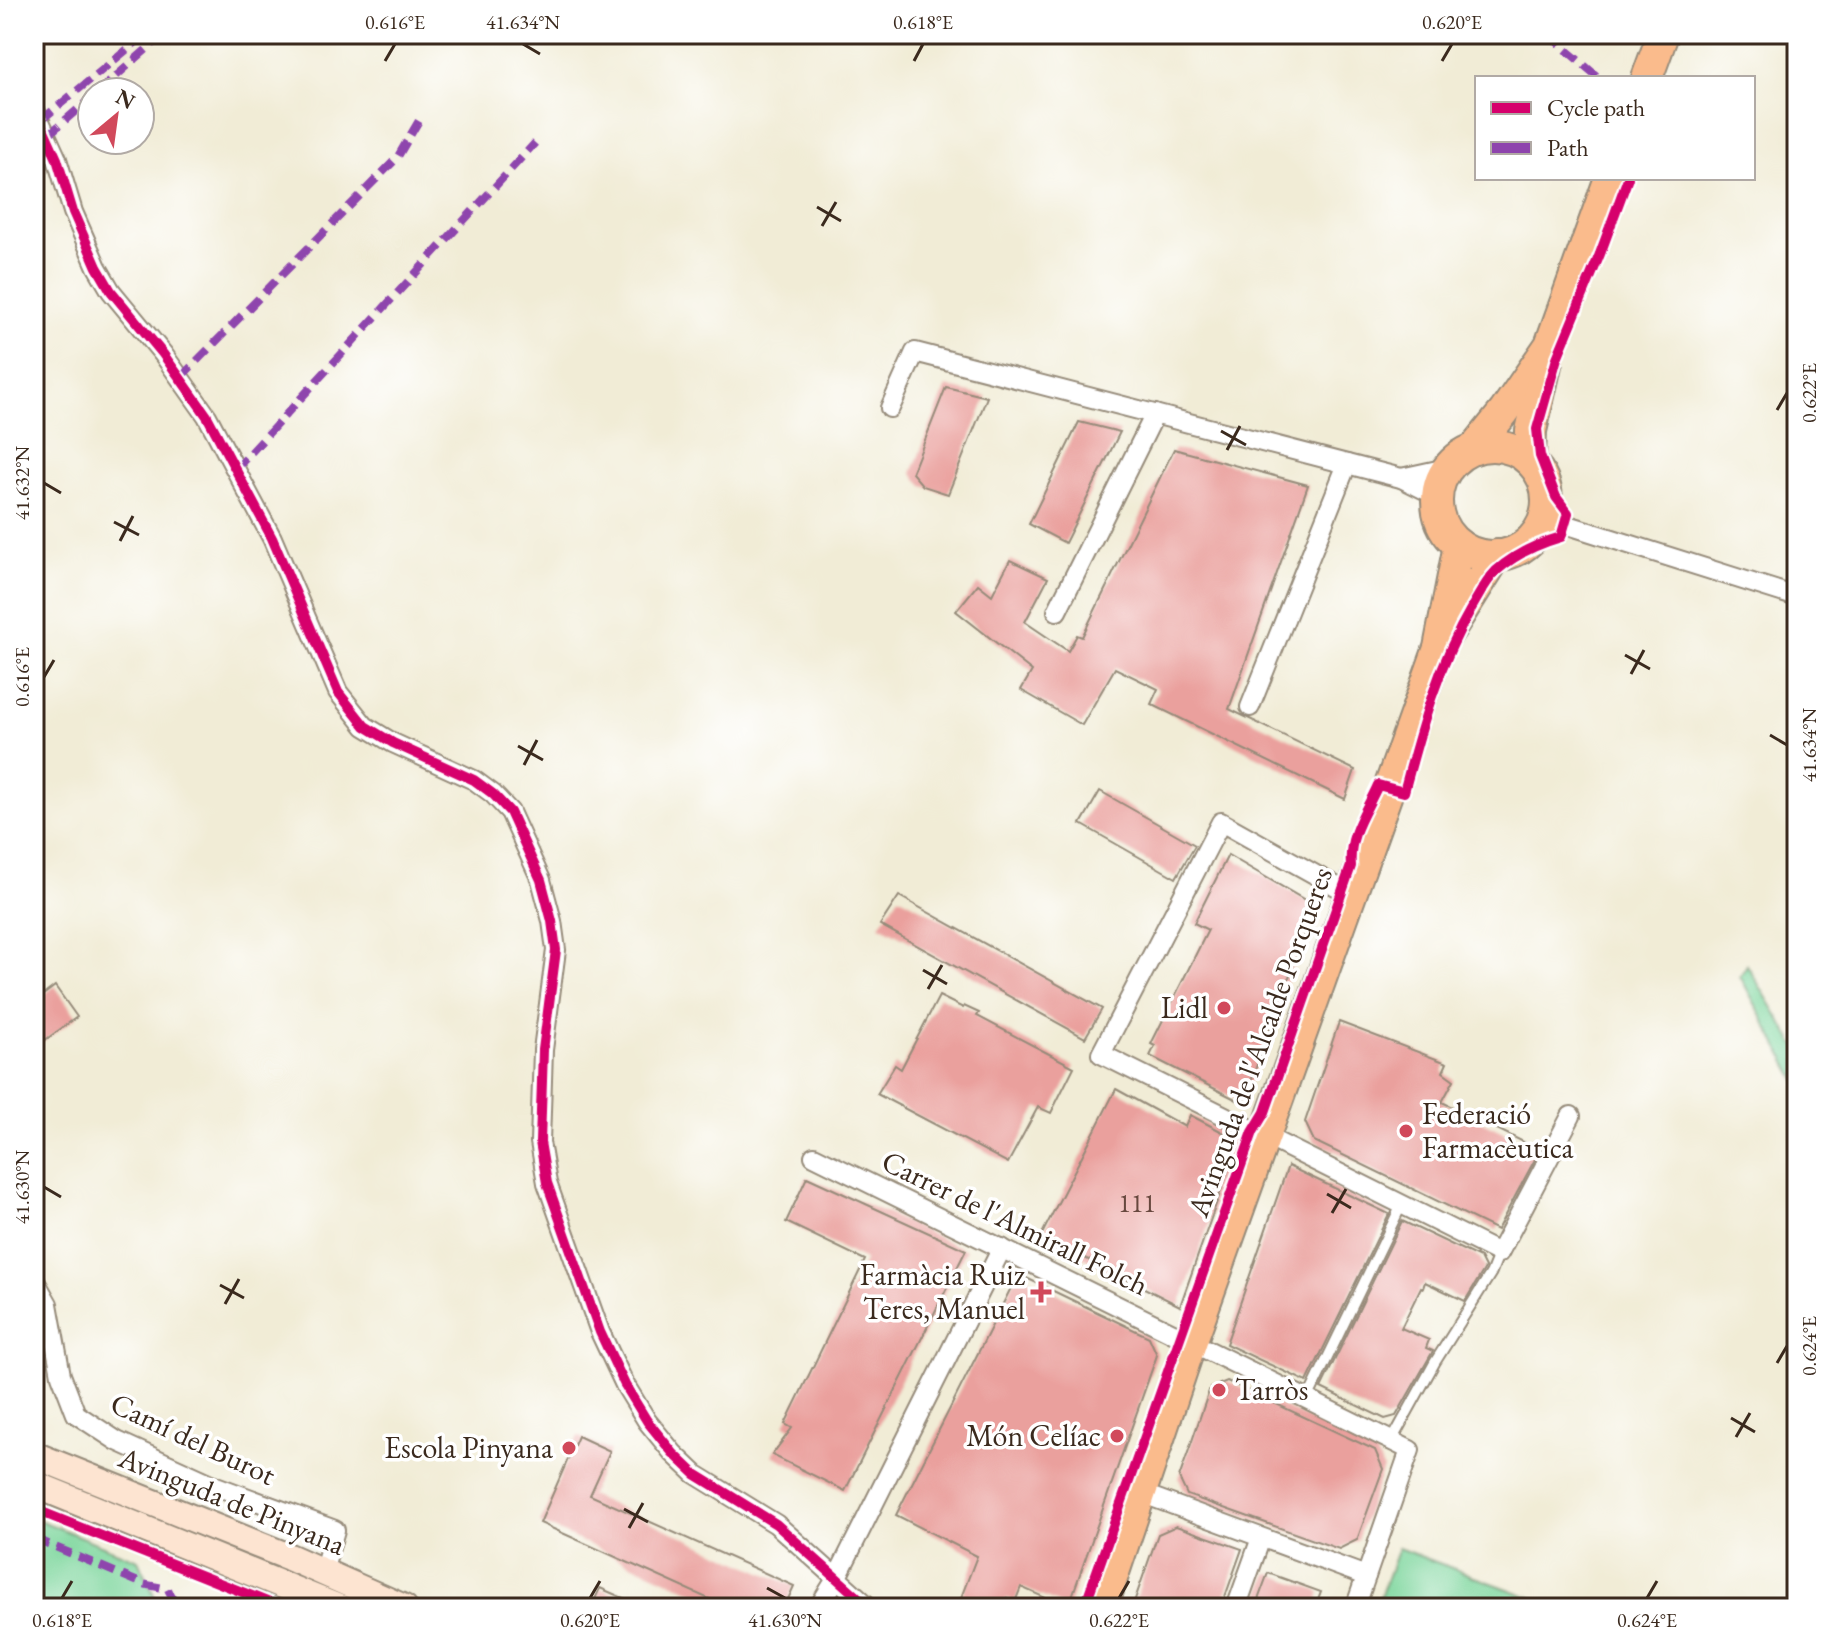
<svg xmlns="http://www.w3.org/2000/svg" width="1831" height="1642" font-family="'EB Garamond',serif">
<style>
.green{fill:#7cd59b;stroke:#5c805c;stroke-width:2}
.building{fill:#eaa09d}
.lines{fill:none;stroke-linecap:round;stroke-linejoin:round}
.lane-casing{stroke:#968b7a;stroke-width:13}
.street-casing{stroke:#968b7a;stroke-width:22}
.secondary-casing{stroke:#968b7a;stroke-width:30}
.primary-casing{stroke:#968b7a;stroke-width:34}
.lane{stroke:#fff;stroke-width:9}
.street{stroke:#fff;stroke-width:18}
.secondary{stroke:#fde4d1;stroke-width:26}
.primary{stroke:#fabb8c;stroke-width:30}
.quiet{stroke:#8e44ad;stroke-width:8;stroke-dasharray:16 8;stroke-linecap:butt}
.cycleway-casing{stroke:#fff;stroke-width:15}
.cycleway{stroke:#d6006c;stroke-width:10}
.ticks{fill:none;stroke:#3b2a1e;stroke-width:3}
.poi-dot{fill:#d1495b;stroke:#fff;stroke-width:3}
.labels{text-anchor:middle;stroke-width:7;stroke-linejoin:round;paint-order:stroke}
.number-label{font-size:26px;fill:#67483e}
.poi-label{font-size:30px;fill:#3b2a1e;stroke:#fff;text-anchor:end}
.street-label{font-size:30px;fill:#3b2a1e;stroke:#fff}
.neatline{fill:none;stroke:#3b2a1e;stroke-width:3}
.ticks-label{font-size:20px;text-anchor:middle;fill:#3b2a1e}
</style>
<rect width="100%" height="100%" fill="#fff"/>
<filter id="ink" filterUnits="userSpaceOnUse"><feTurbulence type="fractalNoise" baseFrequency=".0125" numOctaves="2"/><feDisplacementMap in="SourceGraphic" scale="16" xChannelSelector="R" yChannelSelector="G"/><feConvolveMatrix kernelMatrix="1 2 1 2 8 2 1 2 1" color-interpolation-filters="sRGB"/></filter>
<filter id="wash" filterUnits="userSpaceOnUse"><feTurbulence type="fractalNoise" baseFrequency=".006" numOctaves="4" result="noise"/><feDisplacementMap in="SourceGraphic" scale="32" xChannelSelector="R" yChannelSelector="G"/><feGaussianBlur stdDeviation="1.8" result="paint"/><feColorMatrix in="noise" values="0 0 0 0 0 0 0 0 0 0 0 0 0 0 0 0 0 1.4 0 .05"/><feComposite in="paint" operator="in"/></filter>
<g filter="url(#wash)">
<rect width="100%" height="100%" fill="#f1ecd6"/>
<!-- green -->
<g class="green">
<path d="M 1747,965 L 1797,1048 L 1797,1081 L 1740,976 Z"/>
<path d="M 34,1518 L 138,1560 L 160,1608 L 34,1608 Z"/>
<path d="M 1398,1548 L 1559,1608 L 1376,1608 Z"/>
</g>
<g id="blocks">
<!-- building -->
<g class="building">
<path d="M 946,387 L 987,397 L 948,494 L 923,486 L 912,473 Z"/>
<path d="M 1079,422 L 1120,432 L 1065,543 L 1029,524 Z"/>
<path d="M 1174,449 L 1308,485 L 1229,709 L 1355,770 L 1345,799 L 1151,704 L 1158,689 L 1115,668 L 1082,725 L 1021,690 L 1032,671 L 956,611 L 978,584 L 992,595 L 1010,560 L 1048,578 L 1025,622 L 1068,651 L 1077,635 L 1082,637 Z"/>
<path d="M 1100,791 L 1195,845 L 1176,878 L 1081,824 Z"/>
<path d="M 1228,855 L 1315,906 L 1243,1103 L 1150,1056 L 1155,1046 L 1151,1044 L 1208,930 L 1194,923 Z"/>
<path d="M 899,896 L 1102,1009 L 1085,1038 L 880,925 Z"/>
<path d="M 55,986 L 77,1017 L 34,1048 L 34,1002 Z"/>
<path d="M 939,996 L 963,1008 L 964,1006 L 979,1013 L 977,1016 L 1074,1067 L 1051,1113 L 1038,1107 L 1008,1163 L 877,1094 L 895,1065 L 901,1069 Z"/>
<path d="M 1339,1022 L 1447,1063 L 1443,1072 L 1454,1080 L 1442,1102 L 1540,1150 L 1497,1230 L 1314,1141 L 1305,1122 Z"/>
<path d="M 1116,1089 L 1185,1127 L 1190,1115 L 1234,1138 L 1237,1145 L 1180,1306 L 1041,1236 Z"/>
<path d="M 1288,1166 L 1389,1214 L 1307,1382 L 1226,1344 Z"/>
<path d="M 807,1177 L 966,1250 L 845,1491 L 772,1455 L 792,1428 L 785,1424 L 865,1260 L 786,1222 Z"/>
<path d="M 1402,1221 L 1480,1258 L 1485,1268 L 1465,1301 L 1425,1282 L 1423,1288 L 1421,1287 L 1401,1328 L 1429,1340 L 1426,1348 L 1433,1351 L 1396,1416 L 1385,1419 L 1321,1388 Z"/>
<path d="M 1018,1274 L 1149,1337 L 1157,1355 L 1068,1608 L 1021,1587 L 1015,1602 L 1007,1598 L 1003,1608 L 957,1608 L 977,1556 L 896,1515 Z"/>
<path d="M 1227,1381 L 1375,1450 L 1383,1469 L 1357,1540 L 1339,1549 L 1187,1495 L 1179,1478 L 1191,1444 L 1210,1388 Z"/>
<path d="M 578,1436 L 610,1451 L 590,1495 L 794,1586 L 784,1608 L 729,1608 L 540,1523 Z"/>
<path d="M 1176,1526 L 1242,1549 L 1221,1608 L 1132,1608 L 1158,1534 Z"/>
<path d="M 1268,1573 L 1321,1592 L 1315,1608 L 1255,1608 Z"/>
<path d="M 600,1588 L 646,1608 L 591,1608 Z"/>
</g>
</g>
</g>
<g filter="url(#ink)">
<use href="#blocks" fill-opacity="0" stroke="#968b7a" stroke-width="2"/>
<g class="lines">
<!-- lane casing -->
<g class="lane-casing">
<g id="lane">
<path d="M 1308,1398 L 1401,1206"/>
<path d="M 1392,1440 L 1435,1362 L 1491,1273 L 1499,1253"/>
</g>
</g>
<!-- street casing -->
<g class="street-casing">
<g id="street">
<path d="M 34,108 L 57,159 L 73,212 L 97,267 L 111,291 L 163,354 L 207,416 L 272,538 L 338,692 L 365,726 L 393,743 L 474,780 L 493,794 L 510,812 L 541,880 L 552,921 L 556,950 L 543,1050 L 540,1142 L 547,1183 L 600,1332 L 625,1385 L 647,1421 L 673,1453 L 695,1474 L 776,1524 L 870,1608"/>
<path d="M 890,408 L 915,352 L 1401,478 L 1437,496"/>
<path d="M 1401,478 L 1447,468"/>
<path d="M 1546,491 L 1565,524"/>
<path d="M 1525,544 L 1565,524 L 1797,597"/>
<path d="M 1057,611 L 1155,414"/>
<path d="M 1250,707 L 1347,464"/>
<path d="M 1350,894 L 1221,822 L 1101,1054 L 1499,1253 L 1571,1116"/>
<path d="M 814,1156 L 1410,1450 L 1355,1608"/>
<path d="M 34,1279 L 48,1304 L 61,1375 L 76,1414 L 117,1441 L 216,1486 L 335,1530 L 323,1572"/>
<path d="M 1141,1493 L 1366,1576"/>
<path d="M 818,1608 L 836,1579 L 1002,1248"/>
<path d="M 1236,1608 L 1261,1538"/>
</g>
</g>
<!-- secondary casing -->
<g class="secondary-casing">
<g id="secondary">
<path d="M 34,1455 L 289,1557 L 404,1608"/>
<path d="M 34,1484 L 339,1608"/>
</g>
</g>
<!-- primary casing -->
<g class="primary-casing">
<g id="primary">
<path d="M 1647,78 L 1663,34"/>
<circle cx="1492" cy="501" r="55"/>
<path d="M 1474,449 L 1504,412 L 1550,345 L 1610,178"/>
<path d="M 1530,461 L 1531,431 L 1547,361"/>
<path d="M 1446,636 L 1497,555"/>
<path d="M 1102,1608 L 1192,1340 L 1439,648 L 1459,545"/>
</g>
</g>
<!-- lane -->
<use href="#lane" class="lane"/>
<!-- street -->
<use href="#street" class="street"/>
<!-- secondary -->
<use href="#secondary" class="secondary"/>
<!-- primary -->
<use href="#primary" class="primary"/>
<!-- quiet -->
<g class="quiet">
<path d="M 1548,34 L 1599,78"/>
<path d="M 98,92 L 164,34"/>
<path d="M 40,121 L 146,34"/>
<path d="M 47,136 L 92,97"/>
<path d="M 180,378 L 397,158 L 421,117"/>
<path d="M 235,470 L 535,143"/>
<path d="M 34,1538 L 143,1584 L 168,1589 L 177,1608"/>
</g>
<!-- cycleway casing -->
<g class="cycleway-casing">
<g id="cycleway">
<path d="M 34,108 L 57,159 L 73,212 L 97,267 L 111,291 L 163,354 L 207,416 L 272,538 L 338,692 L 365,726 L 393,743 L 474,780 L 493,794 L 510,812 L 541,880 L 552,921 L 556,950 L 543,1050 L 540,1142 L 547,1183 L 600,1332 L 625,1385 L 647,1421 L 673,1453 L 695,1474 L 776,1524 L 870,1608"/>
<path d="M 34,1509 L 282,1608"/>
<path d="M 1084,1608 L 1253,1132 L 1265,1112 L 1351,866 C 1348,834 1366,812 1378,785 L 1404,792 C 1421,728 1438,665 1472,607 C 1479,595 1486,581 1496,571 C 1515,554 1537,544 1561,537 L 1568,513 L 1556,497 L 1540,456 L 1537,429 L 1557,358 L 1600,254 L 1628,178"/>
</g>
</g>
<!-- cycleway -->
<use href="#cycleway" class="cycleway"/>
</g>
</g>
<!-- ticks -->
<path class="ticks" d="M 523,44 L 540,54M 385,61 L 395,44M 914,61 L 923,44M 1442,61 L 1452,44M 817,207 L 841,221M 822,226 L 836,202M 1777,410 L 1787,393M 1221,431 L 1246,445M 1227,450 L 1240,426M 44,483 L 61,493M 114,522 L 139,535M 120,541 L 133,516M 1625,655 L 1650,669M 1631,674 L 1644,650M 44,677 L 54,660M 1770,735 L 1787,745M 518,746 L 543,760M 524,765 L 537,740M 923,970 L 947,984M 928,989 L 942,965M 44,1187 L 61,1197M 1327,1194 L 1351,1208M 1332,1213 L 1346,1189M 220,1285 L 244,1298M 225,1304 L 239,1279M 1777,1363 L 1787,1346M 1731,1418 L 1755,1432M 1736,1437 L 1750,1413M 624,1509 L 648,1522M 629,1528 L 643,1503M 767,1588 L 785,1598M 62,1598 L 72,1581M 590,1598 L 600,1581M 1119,1598 L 1129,1581M 1647,1598 L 1657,1581"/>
<!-- markers -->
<g class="poi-dot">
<circle cx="1224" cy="1008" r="8"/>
<circle cx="1406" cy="1131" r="8"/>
<path d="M1037 1280h8v8h8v8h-8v8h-8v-8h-8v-8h8z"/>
<circle cx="1219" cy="1390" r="8"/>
<circle cx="1117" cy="1436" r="8"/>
<circle cx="569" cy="1448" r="8"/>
</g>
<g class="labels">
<!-- number labels -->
<g class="number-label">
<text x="1137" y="1212">111</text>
</g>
<!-- poi labels -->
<g class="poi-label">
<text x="1208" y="1018">Lidl</text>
<text x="1422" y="1124" text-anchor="start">Federació<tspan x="1422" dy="34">Farmacèutica</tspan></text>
<text x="1025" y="1285">Farmàcia Ruiz<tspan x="1025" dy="34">Teres, Manuel</tspan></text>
<text x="1235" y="1400" text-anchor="start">Tarròs</text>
<text x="1101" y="1446">Món Celíac</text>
<text x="553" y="1458">Escola Pinyana</text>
</g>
<!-- street labels -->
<g class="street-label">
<text transform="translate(1260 1042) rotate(-70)" y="10">Avinguda de l'Alcalde Porqueres</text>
<text transform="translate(1015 1223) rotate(26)" y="10">Carrer de l'Almirall Folch</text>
<text transform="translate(193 1439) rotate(25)" y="10">Camí del Burot</text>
<text transform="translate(232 1501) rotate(22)" y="10">Avinguda de Pinyana</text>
</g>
</g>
<!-- margin -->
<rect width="1831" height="1642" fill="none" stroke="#fff" stroke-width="88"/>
<!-- legend -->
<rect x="1475" y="76" width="280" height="104" fill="#ffffff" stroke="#b1aaa5" stroke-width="2"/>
<rect x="1491" y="102" width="40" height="12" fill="#d6006c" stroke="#b1aaa5" stroke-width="2"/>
<text x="1547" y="116" font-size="24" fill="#3b2a1e">Cycle path</text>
<rect x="1491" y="142" width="40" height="12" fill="#8e44ad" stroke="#b1aaa5" stroke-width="2"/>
<text x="1547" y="156" font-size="24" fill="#3b2a1e">Path</text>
<!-- north arrow -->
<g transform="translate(116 116) rotate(29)"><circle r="38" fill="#ffffff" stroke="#b1aaa5" stroke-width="2"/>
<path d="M0-6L14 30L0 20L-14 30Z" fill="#d1495b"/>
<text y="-12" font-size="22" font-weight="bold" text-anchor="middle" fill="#3b2a1e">N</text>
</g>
<rect x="44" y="44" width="1743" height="1554" class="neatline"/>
<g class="ticks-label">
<text x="395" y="29">0.616°E</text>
<text x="523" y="29">41.634°N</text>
<text x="923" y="29">0.618°E</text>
<text x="1452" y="29">0.620°E</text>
<text transform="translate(1809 393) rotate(-90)" y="7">0.622°E</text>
<text transform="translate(22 483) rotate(-90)" y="7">41.632°N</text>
<text transform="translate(22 677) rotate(-90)" y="7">0.616°E</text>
<text transform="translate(1809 745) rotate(-90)" y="7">41.634°N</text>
<text transform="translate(22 1187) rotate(-90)" y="7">41.630°N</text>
<text transform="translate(1809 1346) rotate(-90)" y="7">0.624°E</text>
<text x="62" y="1627">0.618°E</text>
<text x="590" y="1627">0.620°E</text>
<text x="785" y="1627">41.630°N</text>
<text x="1119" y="1627">0.622°E</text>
<text x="1647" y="1627">0.624°E</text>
</g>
</svg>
